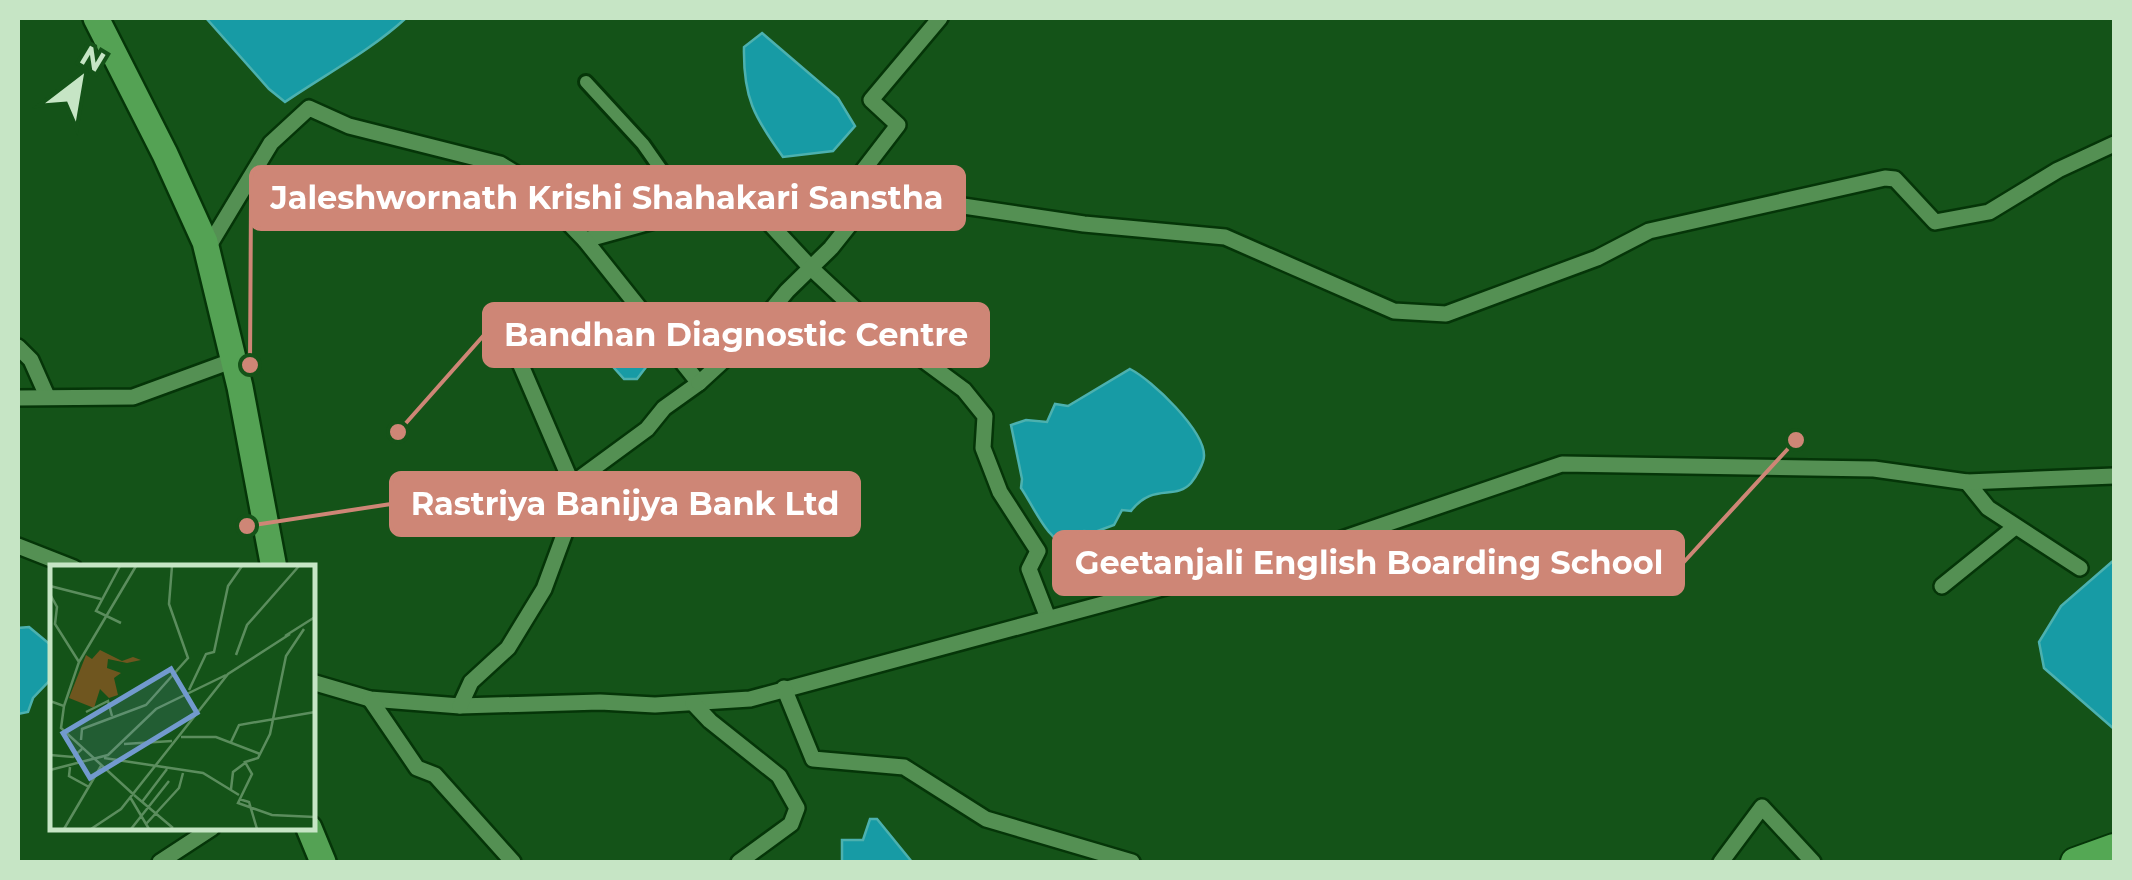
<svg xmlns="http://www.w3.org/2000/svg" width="2132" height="880" font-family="Montserrat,sans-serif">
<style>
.water{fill:#179ba5;stroke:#4cb1af;stroke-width:2.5}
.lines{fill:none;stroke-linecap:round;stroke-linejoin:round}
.pedestrian-casing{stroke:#053508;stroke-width:18}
.minor-casing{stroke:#053508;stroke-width:20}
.primary-casing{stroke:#053508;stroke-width:30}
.trunk-casing{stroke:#053508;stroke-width:32}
.pedestrian{stroke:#549053;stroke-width:12}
.minor{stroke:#549053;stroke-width:15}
.primary{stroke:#54a254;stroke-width:25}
.trunk{stroke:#54a854;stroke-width:28}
.inset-road{fill:none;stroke:#5b8d5d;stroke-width:2.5}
.view{fill:#729ace;fill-opacity:0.15;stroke:#729ace;stroke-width:5}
.inset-edge{fill:none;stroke:#c6e5c5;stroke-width:5}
.leader{fill:none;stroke:#ce8676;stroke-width:4}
.callout-dot{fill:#ce8676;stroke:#145318;stroke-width:4}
.callout{fill:#ce8676;stroke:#ce8676;stroke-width:4}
.callout-label{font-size:32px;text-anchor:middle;font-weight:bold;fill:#fff}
</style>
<rect width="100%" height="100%" fill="#145318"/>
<!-- water -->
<g class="water">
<path d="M 206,18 L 406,18 C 370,51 326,74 285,102 L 269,89 Z"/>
<path d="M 762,33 L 838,98 L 855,126 L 833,151 L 783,157 C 754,117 743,97 744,47 Z"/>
<path d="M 621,303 L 659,337 L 659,350 L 637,379 L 624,379 L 589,340 L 588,325 Z"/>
<path d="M 1130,369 C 1152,380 1205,431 1204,456 C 1204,463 1196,477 1191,483 C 1175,501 1153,482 1131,511 L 1122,510 L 1114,525 L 1095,532 L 1084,531 L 1071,546 C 1049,545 1033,505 1021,488 L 1022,479 L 1011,425 L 1026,420 L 1047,422 L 1055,404 L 1068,406 Z"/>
<path d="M 2114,560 L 2114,729 L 2044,668 L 2039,642 L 2061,606 Z"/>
<path d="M 29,627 L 52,646 L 52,678 L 33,698 L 28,712 L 18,714 L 18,628 Z"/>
<path d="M 870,819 L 877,819 L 912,862 L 842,862 L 842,840 L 863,840 Z"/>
</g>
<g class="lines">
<!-- pedestrian casing -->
<g class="pedestrian-casing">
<path id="pedestrian" d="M 586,82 L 643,144 L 690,211"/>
</g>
<!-- minor casing -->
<g class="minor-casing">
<g id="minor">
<path d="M 848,190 L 898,125 L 871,100 L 940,18"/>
<path d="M 759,192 L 771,225 L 811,268 L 857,311 L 964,390 L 985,416 L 983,448 L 1000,492 L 1038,551 L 1029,569 L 1048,618"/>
<path d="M 585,240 L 759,192 L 822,185 L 1084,224 L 1225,237 L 1394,311 L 1446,314 L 1597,258 L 1649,231 L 1885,178 L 1895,179 L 1935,222 L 1989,212 L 2058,170 L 2114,144"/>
<path d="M 207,249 L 271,143 L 309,108 L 349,126 L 500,164 L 528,181 L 585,240 L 699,383 L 664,408 L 647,429 L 572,484"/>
<path d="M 18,347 L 31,360 L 47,396"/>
<path d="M 699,383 L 748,338 L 787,291 L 831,248 L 874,194"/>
<path d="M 18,398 L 133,397 L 234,360"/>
<path d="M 1967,482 L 1988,508 L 2080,568"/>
<path d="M 18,546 L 74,568"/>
<path d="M 1942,586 L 2015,527"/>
<path d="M 312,682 L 370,699 L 460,706 L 600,702 L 655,705 L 750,699 L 1333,542 L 1562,464 L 1874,469 L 1967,482 L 2114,476"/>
<path d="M 784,688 L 813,759 L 904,767 L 986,819 L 1132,862"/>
<path d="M 370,699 L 417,768 L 435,775 L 513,862"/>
<path d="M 693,703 L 710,721 L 779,776 L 797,808 L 791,824 L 739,862"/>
<path d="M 460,706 L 471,682 L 508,648 L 544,589 L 571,516 L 572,484 L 517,356"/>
<path d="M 160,862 L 212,828"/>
<path d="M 1721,862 L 1762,807 L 1813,862"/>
</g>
</g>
<!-- primary casing -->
<g class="primary-casing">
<g id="primary">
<path d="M 96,18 L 165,154 L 205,242 L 240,387 L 274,568"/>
<path d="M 309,828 L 323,862"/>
</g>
</g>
<!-- trunk casing -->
<g class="trunk-casing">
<path id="trunk" d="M 2075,862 L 2114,848"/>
</g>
<!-- pedestrian -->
<use href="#pedestrian" class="pedestrian"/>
<!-- minor -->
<use href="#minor" class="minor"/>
<!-- primary -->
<use href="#primary" class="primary"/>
<!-- trunk -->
<use href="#trunk" class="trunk"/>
</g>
<!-- overview -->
<g transform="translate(50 565)">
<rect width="265" height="265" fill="#145318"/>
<path d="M 50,85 L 72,96 L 83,92 L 91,95 L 77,98 L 58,94 L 57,103 L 71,108 L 64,113 L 68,130 L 59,133 L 50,124 L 44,143 L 19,133 L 36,90 L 42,94 Z" fill="#6f561f"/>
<path class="inset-road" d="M 70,1 L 46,46 L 71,58M 0,21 L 51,34M 0,29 L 7,42 L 5,59 L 29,97 L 14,141M 254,64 L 236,91 L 220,169 L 208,193 L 195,197 L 202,209 L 188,238 L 222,250 L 265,252M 235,71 L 265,52M 186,90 L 197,60 L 249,1M 29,97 L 86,1M 139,125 L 156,89 L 164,87 L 178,21 L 192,1M 0,136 L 14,141 L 11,163 L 83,229M 36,147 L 58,136 L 62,151M 131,172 L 166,172 L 210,189M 31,175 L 32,164 L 96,140 L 138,93 L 119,39 L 122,1M 181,177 L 189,160 L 265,147M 74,179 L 122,176M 0,190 L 23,192 L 32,184M 54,193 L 153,208 L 189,230M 20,202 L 19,211 L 39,222M 0,205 L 58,190 L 106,144 L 176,110M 181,224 L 183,207 L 195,198M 84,230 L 123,263M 80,232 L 99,264M 189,234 L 199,237 L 207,264M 92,237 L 117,204M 96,259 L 129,223 L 133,208M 14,264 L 51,201M 41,264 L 71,244 L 178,109 L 240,69M 81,264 L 119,216"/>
<path class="view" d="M 121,104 L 147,148 L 40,213 L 13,168 Z"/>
<rect width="265" height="265" class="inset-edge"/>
</g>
<!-- callouts -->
<path class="leader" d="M250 365L251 198M398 432L484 335M247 526L391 504M1796 440L1683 563"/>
<g class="callout-dot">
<circle cx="250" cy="365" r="10"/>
<circle cx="398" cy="432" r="10"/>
<circle cx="247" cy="526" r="10"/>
<circle cx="1796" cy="440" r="10"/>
</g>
<g class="callout">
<rect x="251" y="167" width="713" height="62" rx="10"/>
<rect x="484" y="304" width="504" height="62" rx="10"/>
<rect x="391" y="473" width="468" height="62" rx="10"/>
<rect x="1054" y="532" width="629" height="62" rx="10"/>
</g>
<g class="callout-label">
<text x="607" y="209">Jaleshwornath Krishi Shahakari Sanstha</text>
<text x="736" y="346">Bandhan Diagnostic Centre</text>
<text x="625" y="515">Rastriya Banijya Bank Ltd</text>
<text x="1369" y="574">Geetanjali English Boarding School</text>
</g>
<!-- border -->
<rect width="2132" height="880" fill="none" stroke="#c6e5c5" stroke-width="40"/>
<!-- north arrow -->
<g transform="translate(80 80) rotate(31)" stroke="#145318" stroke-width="8" paint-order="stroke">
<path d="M0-8L18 38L0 25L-18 38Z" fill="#c6e5c5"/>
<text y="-15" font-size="28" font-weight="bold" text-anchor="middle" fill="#c6e5c5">N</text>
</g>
</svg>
